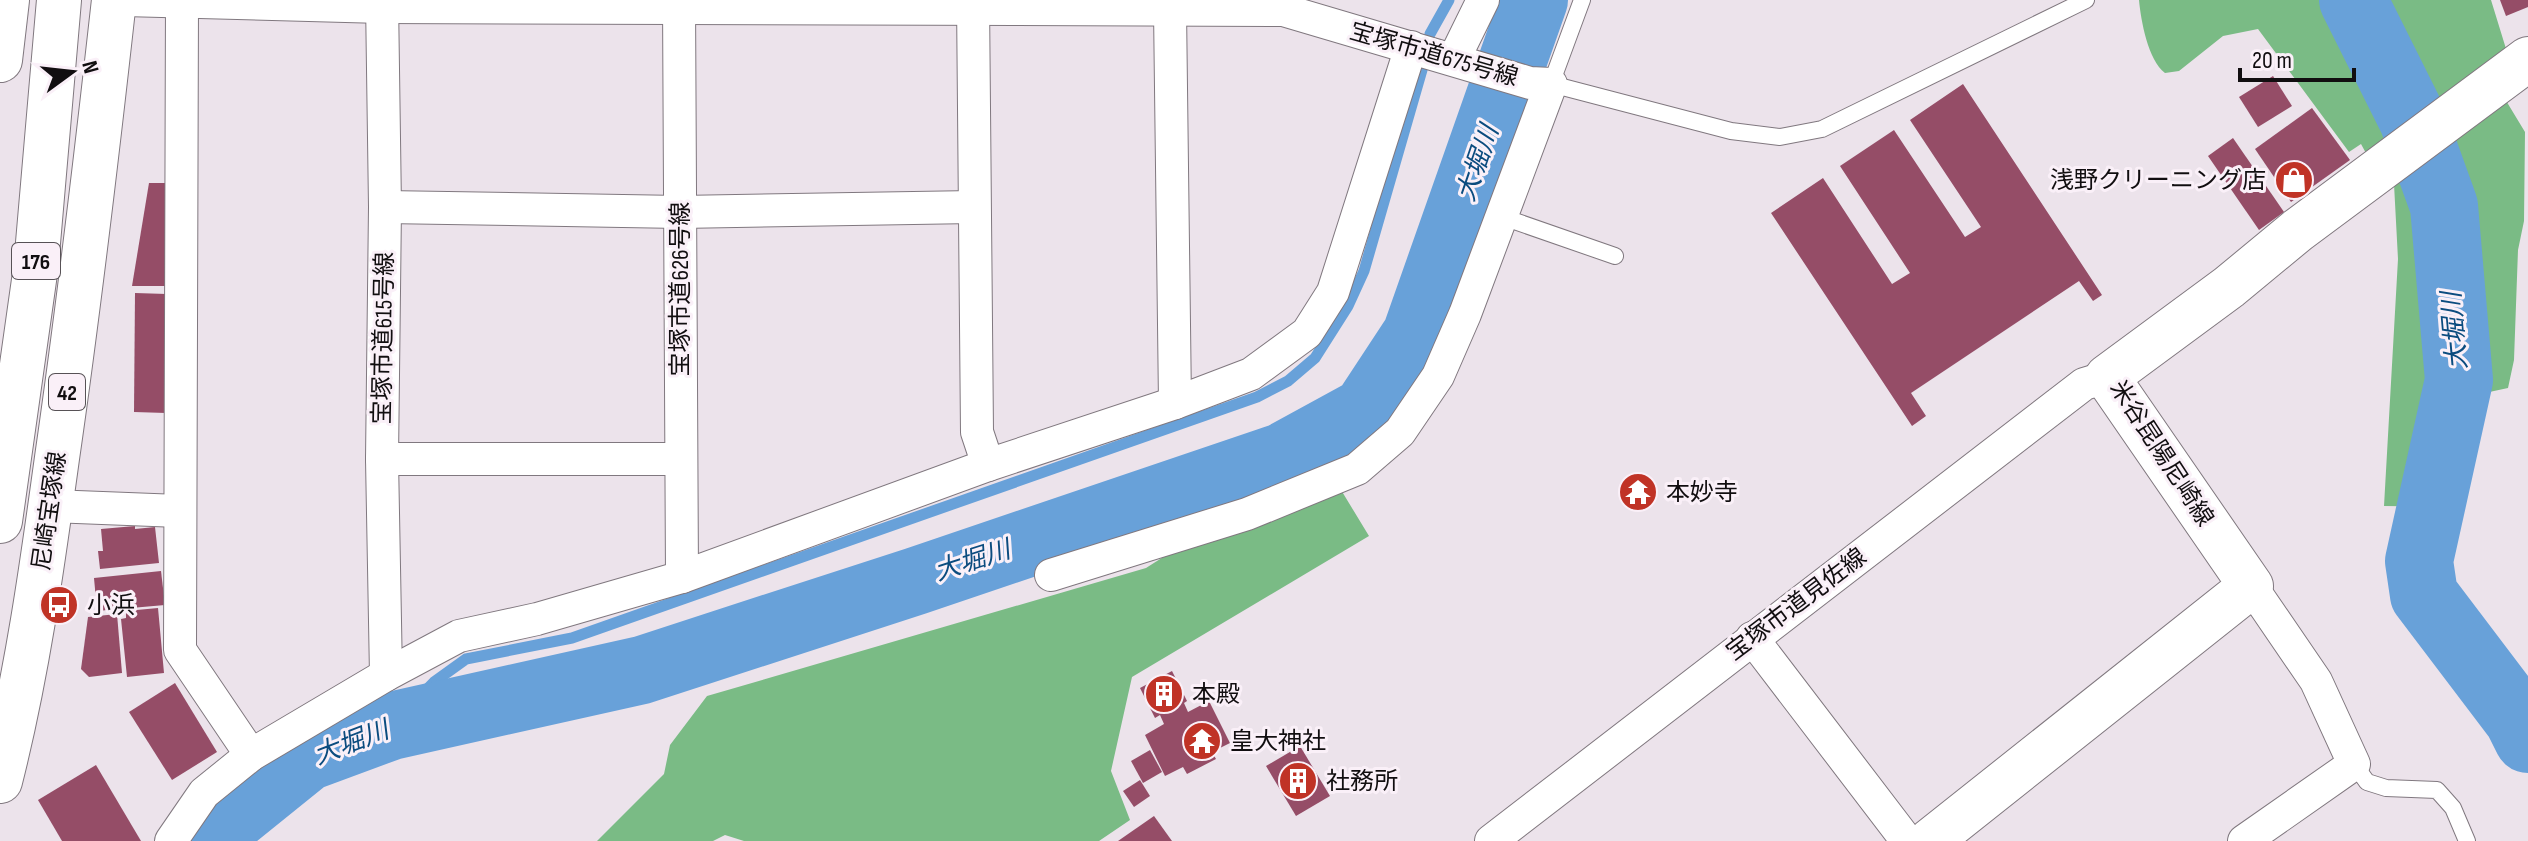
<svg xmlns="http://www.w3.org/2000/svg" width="2528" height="841" font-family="'Sofia Sans Condensed','Noto Sans JP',sans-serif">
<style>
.forest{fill:#7abb85}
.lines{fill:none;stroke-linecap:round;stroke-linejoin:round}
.stream{stroke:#68a1d9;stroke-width:11}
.river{stroke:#68a1d9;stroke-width:68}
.building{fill:#954d67}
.lane-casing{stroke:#80787f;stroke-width:18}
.street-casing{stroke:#80787f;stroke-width:34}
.secondary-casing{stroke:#80787f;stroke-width:46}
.primary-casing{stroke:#80787f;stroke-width:46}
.highway-casing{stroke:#80787f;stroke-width:46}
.lane{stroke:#fff;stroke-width:16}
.street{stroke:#fff;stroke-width:32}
.secondary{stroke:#fff;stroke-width:44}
.primary{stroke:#fff;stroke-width:44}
.highway{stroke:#fff;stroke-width:44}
.labels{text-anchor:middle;stroke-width:6;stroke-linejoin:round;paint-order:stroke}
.shield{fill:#faf0f8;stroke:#575256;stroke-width:2}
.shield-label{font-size:22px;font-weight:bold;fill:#110e10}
.street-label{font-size:24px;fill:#110e10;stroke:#faf0f8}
.poi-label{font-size:24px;fill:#110e10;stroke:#faf0f8;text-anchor:start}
.water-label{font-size:26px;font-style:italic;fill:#0b4c7f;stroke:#faf0f8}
</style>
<rect width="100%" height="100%" fill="#ece3eb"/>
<!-- forest -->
<g class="forest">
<path d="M 2139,0 L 2491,0 L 2507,52 L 2367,155 L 2361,144 L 2349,152 L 2258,29 L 2223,36 L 2179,71 L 2165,73 C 2148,60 2141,21 2139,0 Z"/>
<path d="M 2505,99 L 2525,132 L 2524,221 L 2518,250 L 2514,360 L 2508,388 L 2480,394 L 2463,417 L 2461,507 L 2384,506 L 2398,259 L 2394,184 Z"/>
<path d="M 1321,457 L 1369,536 L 1132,677 L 1111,771 L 1130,820 L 1099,841 L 744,841 L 725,835 L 713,841 L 597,841 L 664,774 L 670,745 L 707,696 L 1146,568 Z"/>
</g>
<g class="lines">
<!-- stream -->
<g class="stream">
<path d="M 1430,34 L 1449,0"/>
<path d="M 391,726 L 434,682 L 466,659 L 572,638 L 1257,397 L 1288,381 L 1315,358 L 1348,306 L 1364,271 L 1422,70"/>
</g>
<!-- river -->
<g class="river">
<path d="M 2353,0 L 2413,120 L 2444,206 L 2459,380 L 2419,561 L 2424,595 L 2518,719 L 2528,739"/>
<path d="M 214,841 L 229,820 L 307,757 L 391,726 L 642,670 L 916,581 L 1282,457 L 1366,411 L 1416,335 L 1534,0"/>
</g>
</g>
<!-- building -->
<g class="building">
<path d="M 2500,0 L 2528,0 L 2528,7 L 2506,16 Z"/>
<path d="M 2273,76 L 2292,106 L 2258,127 L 2239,97 Z"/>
<path d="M 1963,84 L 2102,295 L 2093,301 L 2079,281 L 1911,393 L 1926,416 L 1912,426 L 1771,213 L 1823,178 L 1892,284 L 1910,273 L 1840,166 L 1894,130 L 1965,237 L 1981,227 L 1910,120 Z"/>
<path d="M 2312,108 L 2350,160 L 2291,202 L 2255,149 Z"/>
<path d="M 2233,138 L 2284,212 L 2259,230 L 2208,156 Z"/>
<path d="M 149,183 L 165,183 L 165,286 L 132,286 Z"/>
<path d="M 135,293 L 167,294 L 166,413 L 134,412 Z"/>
<path d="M 135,526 L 135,529 L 155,527 L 159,563 L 100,569 L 98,551 L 103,551 L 101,529 Z"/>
<path d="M 161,571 L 165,605 L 97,611 L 94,578 Z"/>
<path d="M 158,608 L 164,673 L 127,677 L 121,619 L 126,618 L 126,611 Z"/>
<path d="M 117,614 L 122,673 L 89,677 L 81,669 L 88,617 Z"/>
<path d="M 1172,671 L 1187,701 L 1184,703 L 1188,712 L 1209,701 L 1230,743 L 1212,752 L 1216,759 L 1187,774 L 1183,767 L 1165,776 L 1145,735 L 1164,724 L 1160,715 L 1155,718 L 1140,688 Z"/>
<path d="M 175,683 L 217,752 L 172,780 L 129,712 Z"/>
<path d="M 1300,746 L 1330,796 L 1296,816 L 1266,766 Z"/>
<path d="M 1150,750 L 1162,772 L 1143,783 L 1131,761 Z"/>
<path d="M 96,765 L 141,841 L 62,841 L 38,800 Z"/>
<path d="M 1140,780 L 1150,796 L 1134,807 L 1123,791 Z"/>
<path d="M 1154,816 L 1172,841 L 1118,841 Z"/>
</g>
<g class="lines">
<!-- lane casing -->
<g class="lane-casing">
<g id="lane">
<path d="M 1582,0 L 1551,84 L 1731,131 L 1780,137 L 1822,129 L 2086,0"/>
<path d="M 1500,216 L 1615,256"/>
<path d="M 2354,764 L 2367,782 L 2386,788 L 2437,790 L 2453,808 L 2467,841"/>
</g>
</g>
<!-- street casing -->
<g class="street-casing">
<g id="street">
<path d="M 124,0 L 382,7 L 1283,10 L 1530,83 L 1551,84 L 1465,314 L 1438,376 L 1400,432 L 1357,469 L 1247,514 L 1051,575"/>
<path d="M 382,0 L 385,207 L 382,459 L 386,675"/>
<path d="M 679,0 L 682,577"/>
<path d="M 973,0 L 977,432 L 988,465"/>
<path d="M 182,2 L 180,650 L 251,755"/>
<path d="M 1170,9 L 1175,403"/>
<path d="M 1454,59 L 1483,0"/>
<path d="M 385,207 L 680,212 L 974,207"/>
<path d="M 382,459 L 681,459"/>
<path d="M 51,506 L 179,511"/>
<path d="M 1752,638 L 1907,841"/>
<path d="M 171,841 L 204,793 L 251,755 L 386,675 L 459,636 L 537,619 L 682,577 L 988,465 L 1175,403 L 1251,374 L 1307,333 L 1333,292 L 1411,47"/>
<path d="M 1491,841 L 2084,384 L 2107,377"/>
<path d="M 2244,841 L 2354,764 L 2316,681 L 2251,586"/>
</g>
</g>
<!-- secondary casing -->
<g class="secondary-casing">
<path id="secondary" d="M 1930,841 L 2251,586 L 2107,377 L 2229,287 L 2298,230 L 2528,59"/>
</g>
<!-- primary casing -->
<g class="primary-casing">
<path id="primary" d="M 0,781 C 27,675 42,567 57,458 C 79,306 97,153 114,0"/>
</g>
<!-- highway casing -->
<g class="highway-casing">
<g id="highway">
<path d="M 0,60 L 7,0"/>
<path d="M 0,521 L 36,266 L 59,0"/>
</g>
</g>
<!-- lane -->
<use href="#lane" class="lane"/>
<!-- street -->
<use href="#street" class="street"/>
<!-- secondary -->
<use href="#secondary" class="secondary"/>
<!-- primary -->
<use href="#primary" class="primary"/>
<!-- highway -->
<use href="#highway" class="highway"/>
</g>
<!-- icons -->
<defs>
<g id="shop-disc" transform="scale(2)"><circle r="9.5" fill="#c03326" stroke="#faf0f8"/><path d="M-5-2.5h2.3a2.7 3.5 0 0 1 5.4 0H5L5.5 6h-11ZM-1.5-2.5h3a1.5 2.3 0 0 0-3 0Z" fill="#fff"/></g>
<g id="temple-disc" transform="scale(2)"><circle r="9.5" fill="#c03326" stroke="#faf0f8"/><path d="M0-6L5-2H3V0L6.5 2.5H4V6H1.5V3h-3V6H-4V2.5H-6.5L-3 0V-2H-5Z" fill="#fff"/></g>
<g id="bus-disc" transform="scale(2)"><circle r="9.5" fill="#c03326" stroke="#faf0f8"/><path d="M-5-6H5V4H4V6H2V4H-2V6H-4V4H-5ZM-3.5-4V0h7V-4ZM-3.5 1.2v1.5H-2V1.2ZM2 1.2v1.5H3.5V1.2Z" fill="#fff"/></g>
<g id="building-disc" transform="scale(2)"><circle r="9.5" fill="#c03326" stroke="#faf0f8"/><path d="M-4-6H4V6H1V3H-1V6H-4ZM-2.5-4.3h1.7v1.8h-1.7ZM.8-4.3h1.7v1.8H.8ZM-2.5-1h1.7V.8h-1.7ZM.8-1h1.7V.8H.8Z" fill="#fff"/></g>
</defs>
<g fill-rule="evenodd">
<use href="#shop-disc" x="2294" y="180"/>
<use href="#temple-disc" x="1638" y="492"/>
<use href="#bus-disc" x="59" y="605"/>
<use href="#building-disc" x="1164" y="694"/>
<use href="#temple-disc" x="1202" y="741"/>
<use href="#building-disc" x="1298" y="781"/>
</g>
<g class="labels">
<!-- shield labels -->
<g class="shield">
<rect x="12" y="243" width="48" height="36" rx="6"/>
<rect x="49" y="374" width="36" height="36" rx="6"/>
</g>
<g class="shield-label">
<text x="36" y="269">176</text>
<text x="67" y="400">42</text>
</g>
<!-- street labels -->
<g class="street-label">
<text transform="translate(1434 54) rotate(16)" y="8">宝塚市道675号線</text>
<text transform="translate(680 289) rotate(-90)" y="8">宝塚市道626号線</text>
<text transform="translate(383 338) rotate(-89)" y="8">宝塚市道615号線</text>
<text transform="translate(2162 453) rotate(57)" y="8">米谷昆陽尼崎線</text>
<text transform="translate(49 511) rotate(-82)" y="8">尼崎宝塚線</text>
<text transform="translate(1796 604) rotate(-37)" y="8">宝塚市道見佐線</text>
</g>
<!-- poi labels -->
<g class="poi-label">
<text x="2266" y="188" text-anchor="end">浅野クリーニング店</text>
<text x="1666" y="500">本妙寺</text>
<text x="87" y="613">小浜</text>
<text x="1192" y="702">本殿</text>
<text x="1230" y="749">皇大神社</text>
<text x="1326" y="789">社務所</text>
</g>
<!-- water labels -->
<g class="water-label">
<text transform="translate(1477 163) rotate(-71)" y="9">大堀川</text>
<text transform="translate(2454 331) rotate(-95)" y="9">大堀川</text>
<text transform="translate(972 560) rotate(-18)" y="9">大堀川</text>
<text transform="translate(351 742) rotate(-21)" y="9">大堀川</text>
</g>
</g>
<!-- north arrow -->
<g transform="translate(72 72) rotate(75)" stroke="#faf0f8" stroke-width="6" paint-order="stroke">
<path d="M0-6L14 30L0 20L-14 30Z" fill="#110e10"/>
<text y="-12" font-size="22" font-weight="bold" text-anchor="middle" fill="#110e10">N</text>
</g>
<!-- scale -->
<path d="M2240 68v12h114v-12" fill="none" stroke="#110e10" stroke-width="4"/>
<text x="2252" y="68" font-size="24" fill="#110e10" stroke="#faf0f8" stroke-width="6" paint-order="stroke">20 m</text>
</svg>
